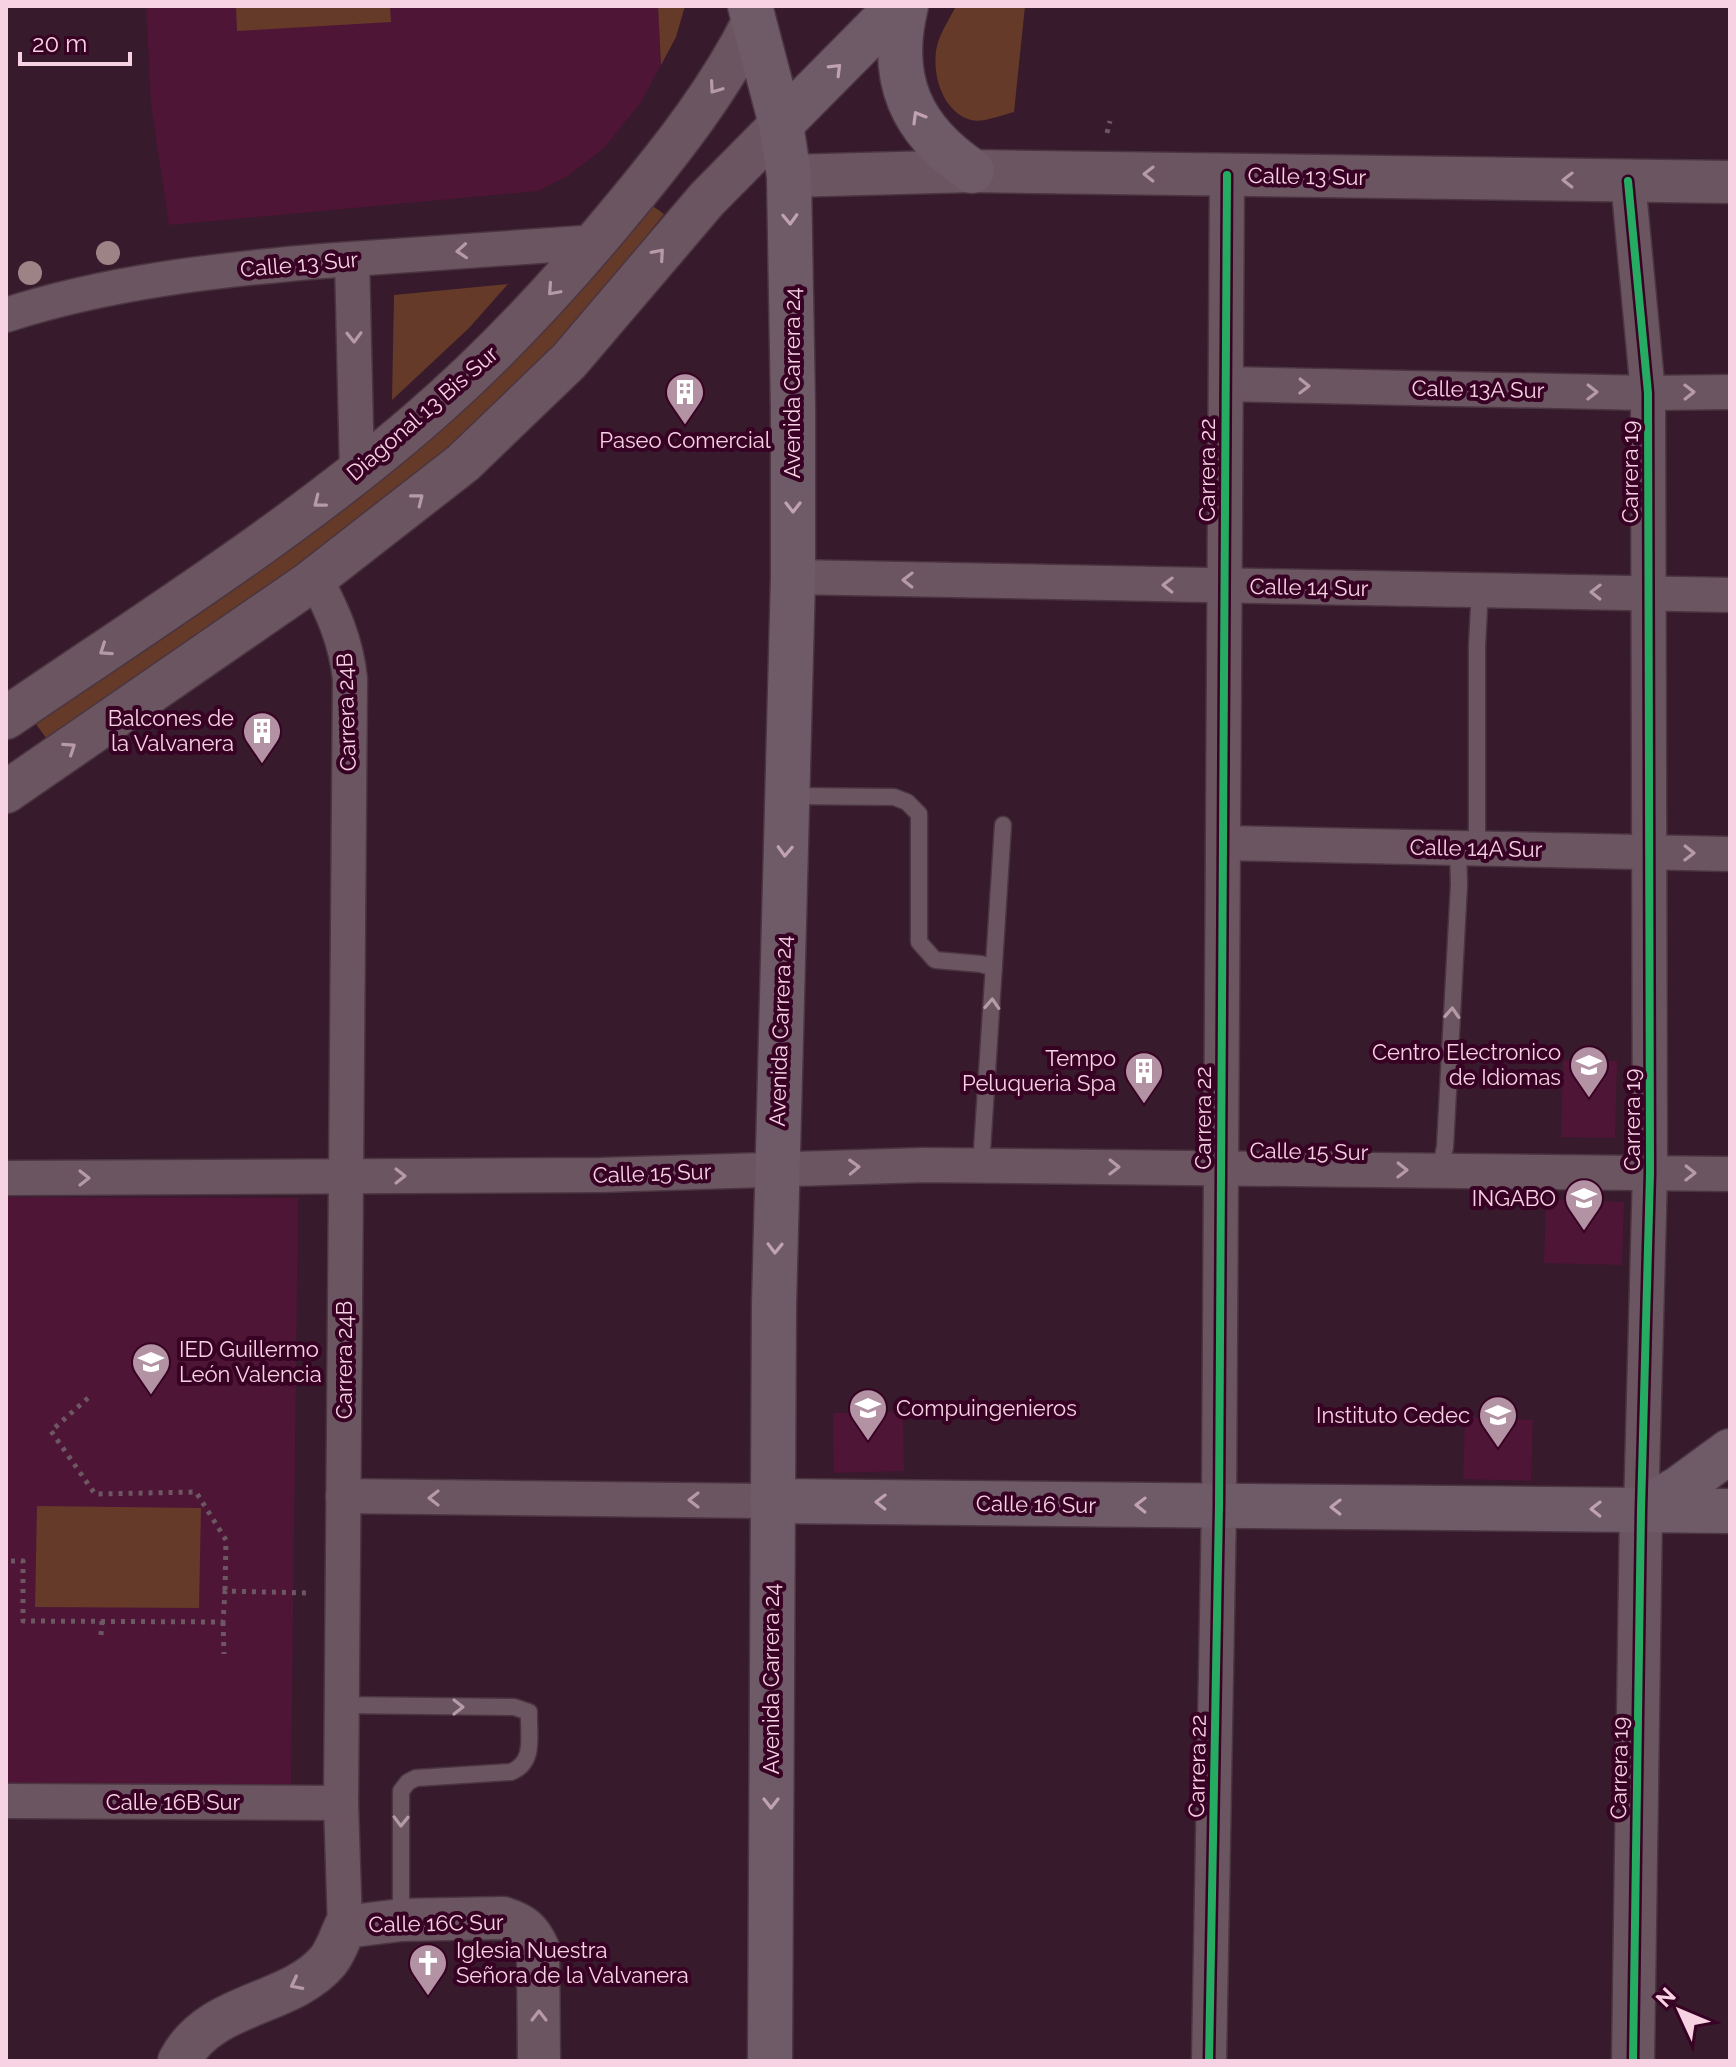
<svg xmlns="http://www.w3.org/2000/svg" width="1736" height="2067" font-family="Raleway,sans-serif">
<style>
.built{fill:#4e1536}
.green{fill:#653a28}
.lines{fill:none;stroke-linecap:round;stroke-linejoin:round}
.service-casing{stroke:#4b3541;stroke-width:19}
.minor-casing{stroke:#4b3541;stroke-width:37}
.tertiary-casing{stroke:#4b3541;stroke-width:45}
.secondary-casing{stroke:#4b3541;stroke-width:47}
.path{stroke:#6c5762;stroke-width:5;stroke-dasharray:4 6;stroke-linecap:butt}
.service{stroke:#6b5561;stroke-width:16}
.minor{stroke:#6b5561;stroke-width:34}
.tertiary{stroke:#6b5561;stroke-width:42}
.secondary{stroke:#6f5b67;stroke-width:44}
.cycleway-casing{stroke:#380224;stroke-width:13}
.cycleway{stroke:#26ab63;stroke-width:8}
.tree{fill:#9d8385}
.oneway{stroke:#c0a2b1}
.oneway2{stroke:#b79aa8}
.labels{text-anchor:middle;stroke-width:8;stroke-linejoin:round;paint-order:stroke}
.street-label{font-size:22px;fill:#f6d2e3;stroke:#380224}
.poi-label{font-size:22px;fill:#f6d2e3;stroke:#380224;text-anchor:end}
</style>
<rect width="100%" height="100%" fill="#371a2b"/>
<!-- built -->
<g class="built">
<path d="M 146,6 L 658,6 L 661,65 L 641,102 L 604,148 L 568,176 L 538,191 L 169,225 L 151,105 Z"/>
<path d="M 1563,1060 L 1617,1061 L 1615,1138 L 1561,1137 Z"/>
<path d="M 6,1197 L 298,1198 L 291,1785 L 6,1786 Z"/>
<path d="M 1546,1199 L 1624,1202 L 1622,1265 L 1544,1263 Z"/>
<path d="M 903,1412 L 904,1471 L 834,1473 L 833,1413 Z"/>
<path d="M 1465,1417 L 1533,1420 L 1531,1481 L 1463,1479 Z"/>
</g>
<!-- green -->
<g class="green">
<path d="M 236,6 L 390,6 L 391,22 L 237,31 Z"/>
<path d="M 658,6 L 685,6 L 676,37 L 661,65 Z"/>
<path d="M 956,6 L 1025,6 L 1014,112 C 1002,115 983,123 971,120 C 942,112 931,73 937,46 C 940,33 950,18 956,6 Z"/>
<path d="M 650,204 L 664,214 L 577,323 L 507,399 L 412,480 L 269,589 L 49,742 L 33,720 Z"/>
<path d="M 508,284 L 469,328 L 392,400 L 394,295 Z"/>
<path d="M 37,1506 L 201,1508 L 199,1608 L 35,1607 Z"/>
</g>
<g class="lines">
<!-- service casing -->
<g class="service-casing">
<g id="service">
<path d="M 791,796 L 894,797 L 907,802 L 919,814 L 919,942 L 935,960 L 981,964 L 994,968"/>
<path d="M 1479,848 L 1477,831 L 1477,645 L 1480,590"/>
<path d="M 981,1166 L 1003,825"/>
<path d="M 1440,1170 L 1445,1147 L 1459,884 L 1458,848"/>
<path d="M 341,1705 L 514,1707 L 529,1712 C 528,1735 536,1762 511,1772 L 416,1778 L 408,1782 L 401,1791 L 401,1918"/>
</g>
</g>
<!-- minor casing -->
<g class="minor-casing">
<g id="minor">
<path d="M 1628,181 L 1648,393 L 1650,1173 L 1641,1510"/>
<path d="M 352,259 L 357,471"/>
<path d="M 6,315 C 108,282 216,270 323,261 C 414,254 505,248 596,242"/>
<path d="M 1226,384 L 1648,393 L 1730,392"/>
<path d="M 793,577 L 1730,595"/>
<path d="M 315,578 C 333,612 346,641 350,679 L 341,1803 L 345,1927"/>
<path d="M 1223,843 L 1730,854"/>
<path d="M 6,1178 L 601,1175 L 924,1165 L 1730,1174"/>
<path d="M 343,1496 L 772,1501"/>
<path d="M 6,1801 L 341,1803"/>
<path d="M 1209,2061 L 1219,1506 L 1227,175"/>
</g>
</g>
<!-- tertiary casing -->
<g class="tertiary-casing">
<g id="tertiary">
<path d="M 789,176 L 972,171 L 1730,182"/>
<path d="M 6,718 C 145,623 290,532 418,422 C 495,356 563,282 627,204 C 675,146 721,87 754,20"/>
<path d="M 6,792 L 309,583 L 463,463 L 569,361 L 707,199 L 781,124"/>
<path d="M 179,2061 C 210,2001 289,2007 328,1961 C 336,1951 340,1938 345,1927 L 401,1920 L 503,1918 C 522,1924 530,1930 538,1948 L 539,2061"/>
<path d="M 1633,2061 L 1641,1510"/>
</g>
</g>
<!-- secondary casing -->
<g class="secondary-casing">
<g id="secondary">
<path d="M 750,6 L 781,124 L 789,176 L 793,409 L 793,577 L 774,1305 L 770,2061"/>
<path d="M 906,6 C 888,79 911,130 972,171"/>
<path d="M 781,124 L 898,6"/>
<path d="M 772,1501 L 1730,1511"/>
<path d="M 1641,1510 L 1678,1489 L 1730,1451"/>
</g>
</g>
<!-- path -->
<g class="path">
<path d="M 1107,133 L 1110,121"/>
<path d="M 88,1398 L 51,1431 L 95,1494 L 196,1492 L 226,1540 L 225,1591"/>
<path d="M 11,1561 L 23,1561 L 23,1621 L 223,1622 L 225,1591 L 309,1593"/>
<path d="M 223,1622 L 224,1654"/>
<path d="M 101,1635 L 102,1621"/>
</g>
<!-- service -->
<use href="#service" class="service"/>
<!-- minor -->
<use href="#minor" class="minor"/>
<!-- tertiary -->
<use href="#tertiary" class="tertiary"/>
<!-- secondary -->
<use href="#secondary" class="secondary"/>
<!-- cycleway casing -->
<g class="cycleway-casing">
<g id="cycleway">
<path d="M 1628,181 L 1648,393 L 1650,1173 L 1641,1510 L 1633,2061"/>
<path d="M 1209,2061 L 1219,1506 L 1227,175"/>
</g>
</g>
<!-- cycleway -->
<use href="#cycleway" class="cycleway"/>
</g>
<!-- trees -->
<g class="tree">
<circle cx="108" cy="253" r="12"/>
<circle cx="30" cy="273" r="12"/>
</g>
<!-- one-way arrows -->
<defs><path id="oneway-chevron" d="M-2-3.5L2.5 0L-2 3.5" fill="none" stroke-width="1.6" stroke-linecap="round" stroke-linejoin="round" transform="scale(2)"/></defs>
<g class="oneway">
<use href="#oneway-chevron" transform="translate(836 69) rotate(-45)"/>
<use href="#oneway-chevron" transform="translate(918 117) rotate(-120)"/>
<use href="#oneway-chevron" transform="translate(790 219) rotate(88)"/>
<use href="#oneway-chevron" transform="translate(793 507) rotate(90)"/>
<use href="#oneway-chevron" transform="translate(785 851) rotate(92)"/>
<use href="#oneway-chevron" transform="translate(775 1248) rotate(91)"/>
<use href="#oneway-chevron" transform="translate(881 1502) rotate(-179)"/>
<use href="#oneway-chevron" transform="translate(1141 1505) rotate(-179)"/>
<use href="#oneway-chevron" transform="translate(1336 1507) rotate(-179)"/>
<use href="#oneway-chevron" transform="translate(1596 1509) rotate(-179)"/>
<use href="#oneway-chevron" transform="translate(771 1803) rotate(90)"/>
</g>
<g class="oneway2">
<use href="#oneway-chevron" transform="translate(715 88) rotate(125)"/>
<use href="#oneway-chevron" transform="translate(1149 174) rotate(-179)"/>
<use href="#oneway-chevron" transform="translate(1568 180) rotate(-179)"/>
<use href="#oneway-chevron" transform="translate(462 251) rotate(176)"/>
<use href="#oneway-chevron" transform="translate(659 254) rotate(-49)"/>
<use href="#oneway-chevron" transform="translate(553 290) rotate(132)"/>
<use href="#oneway-chevron" transform="translate(354 337) rotate(89)"/>
<use href="#oneway-chevron" transform="translate(1304 386) rotate(1)"/>
<use href="#oneway-chevron" transform="translate(1592 392) rotate(1)"/>
<use href="#oneway-chevron" transform="translate(1689 392) rotate(-1)"/>
<use href="#oneway-chevron" transform="translate(418 499) rotate(-38)"/>
<use href="#oneway-chevron" transform="translate(319 502) rotate(142)"/>
<use href="#oneway-chevron" transform="translate(908 580) rotate(-179)"/>
<use href="#oneway-chevron" transform="translate(1168 585) rotate(-179)"/>
<use href="#oneway-chevron" transform="translate(1596 592) rotate(-179)"/>
<use href="#oneway-chevron" transform="translate(105 650) rotate(146)"/>
<use href="#oneway-chevron" transform="translate(70 748) rotate(-34)"/>
<use href="#oneway-chevron" transform="translate(1689 853) rotate(1)"/>
<use href="#oneway-chevron" transform="translate(992 1004) rotate(-87)"/>
<use href="#oneway-chevron" transform="translate(1452 1013) rotate(-87)"/>
<use href="#oneway-chevron" transform="translate(854 1167) rotate(-2)"/>
<use href="#oneway-chevron" transform="translate(1114 1167) rotate(1)"/>
<use href="#oneway-chevron" transform="translate(1402 1170) rotate(1)"/>
<use href="#oneway-chevron" transform="translate(1690 1173) rotate(1)"/>
<use href="#oneway-chevron" transform="translate(400 1176)"/>
<use href="#oneway-chevron" transform="translate(84 1178)"/>
<use href="#oneway-chevron" transform="translate(434 1498) rotate(-180)"/>
<use href="#oneway-chevron" transform="translate(694 1500) rotate(-180)"/>
<use href="#oneway-chevron" transform="translate(458 1707)"/>
<use href="#oneway-chevron" transform="translate(401 1821) rotate(91)"/>
<use href="#oneway-chevron" transform="translate(296 1984) rotate(153)"/>
<use href="#oneway-chevron" transform="translate(539 2016) rotate(-90)"/>
</g>
<!-- icons -->
<defs>
<g id="building-pin" transform="scale(2)"><path d="M0 17L-7.5 6A9.5 9.5 0 1 1 7.5 6Z" fill="#b392a3" stroke="#380224"/><path d="M-4-6H4V6H1V3H-1V6H-4ZM-2.5-4.3h1.7v1.8h-1.7ZM.8-4.3h1.7v1.8H.8ZM-2.5-1h1.7V.8h-1.7ZM.8-1h1.7V.8H.8Z" fill="#fff"/></g>
<g id="university-pin" transform="scale(2)"><path d="M0 17L-7.5 6A9.5 9.5 0 1 1 7.5 6Z" fill="#b392a3" stroke="#380224"/><path d="M0-5L7-2L0 1L-7-2ZM-4 1L0 2.5L4 1V4Q0 6-4 4Z" fill="#fff"/></g>
<g id="school-pin" transform="scale(2)"><path d="M0 17L-7.5 6A9.5 9.5 0 1 1 7.5 6Z" fill="#b392a3" stroke="#380224"/><path d="M0-5L7-2L0 1L-7-2ZM-4 1L0 2.5L4 1V4Q0 6-4 4Z" fill="#fff"/></g>
<g id="church-pin" transform="scale(2)"><path d="M0 17L-7.5 6A9.5 9.5 0 1 1 7.5 6Z" fill="#b392a3" stroke="#380224"/><path d="M-1.2-6h2.4v3.5h3.3v2.4h-3.3V6h-2.4V-.1h-3.3v-2.4h3.3Z" fill="#fff"/></g>
</defs>
<g fill-rule="evenodd">
<use href="#building-pin" x="685" y="392"/>
<use href="#building-pin" x="262" y="731"/>
<use href="#university-pin" x="1589" y="1065"/>
<use href="#building-pin" x="1144" y="1071"/>
<use href="#university-pin" x="1584" y="1198"/>
<use href="#school-pin" x="151" y="1362"/>
<use href="#university-pin" x="868" y="1408"/>
<use href="#university-pin" x="1498" y="1415"/>
<use href="#church-pin" x="428" y="1963"/>
</g>
<g class="labels">
<!-- street labels -->
<g class="street-label">
<text transform="translate(1307 176) rotate(1)" y="8">Calle 13 Sur</text>
<text transform="translate(299 264) rotate(-5)" y="8">Calle 13 Sur</text>
<text transform="translate(792 383) rotate(-90)" y="8">Avenida Carrera 24</text>
<text transform="translate(1478 389) rotate(1)" y="8">Calle 13A Sur</text>
<text transform="translate(422 413) rotate(-41)" y="8">Diagonal 13 Bis Sur</text>
<text transform="translate(1207 470) rotate(-90)" y="8">Carrera 22</text>
<text transform="translate(1630 472) rotate(-90)" y="8">Carrera 19</text>
<text transform="translate(1309 587) rotate(1)" y="8">Calle 14 Sur</text>
<text transform="translate(346 712) rotate(-92)" y="8">Carrera 24B</text>
<text transform="translate(1476 848) rotate(1)" y="8">Calle 14A Sur</text>
<text transform="translate(780 1031) rotate(-88)" y="8">Avenida Carrera 24</text>
<text transform="translate(1203 1118) rotate(-90)" y="8">Carrera 22</text>
<text transform="translate(1632 1120) rotate(-90)" y="8">Carrera 19</text>
<text transform="translate(1309 1151) rotate(1)" y="8">Calle 15 Sur</text>
<text transform="translate(652 1173) rotate(-2)" y="8">Calle 15 Sur</text>
<text transform="translate(344 1360) rotate(-90)" y="8">Carrera 24B</text>
<text transform="translate(1036 1504) rotate(1)" y="8">Calle 16 Sur</text>
<text transform="translate(771 1679) rotate(-90)" y="8">Avenida Carrera 24</text>
<text transform="translate(1197 1766) rotate(-89)" y="8">Carrera 22</text>
<text transform="translate(1619 1768) rotate(-89)" y="8">Carrera 19</text>
<text x="173" y="1810">Calle 16B Sur</text>
<text transform="translate(436 1923) rotate(-1)" y="8">Calle 16C Sur</text>
</g>
<!-- poi labels -->
<g class="poi-label">
<text x="685" y="448" text-anchor="middle">Paseo Comercial</text>
<text x="234" y="726">Balcones de<tspan x="234" dy="25">la Valvanera</tspan></text>
<text x="1561" y="1060">Centro Electronico<tspan x="1561" dy="25">de Idiomas</tspan></text>
<text x="1116" y="1066">Tempo<tspan x="1116" dy="25">Peluqueria Spa</tspan></text>
<text x="1556" y="1206">INGABO</text>
<text x="179" y="1357" text-anchor="start">IED Guillermo<tspan x="179" dy="25">León Valencia</tspan></text>
<text x="896" y="1416" text-anchor="start">Compuingenieros</text>
<text x="1470" y="1423">Instituto Cedec</text>
<text x="456" y="1958" text-anchor="start">Iglesia Nuestra<tspan x="456" dy="25">Señora de la Valvanera</tspan></text>
</g>
</g>
<!-- border -->
<rect width="1736" height="2067" fill="none" stroke="#f6d2e3" stroke-width="16"/>
<!-- north arrow -->
<g transform="translate(1680 2011) rotate(314)" stroke="#380224" stroke-width="6" paint-order="stroke">
<path d="M0-6L14 30L0 20L-14 30Z" fill="#f6d2e3"/>
<text y="-12" font-size="22" font-weight="bold" text-anchor="middle" fill="#f6d2e3">N</text>
</g>
<!-- scale -->
<path d="M20 52v12h110v-12" fill="none" stroke="#f6d2e3" stroke-width="4"/>
<text x="32" y="52" font-size="24" fill="#f6d2e3" stroke="#380224" stroke-width="6" paint-order="stroke">20 m</text>
</svg>
